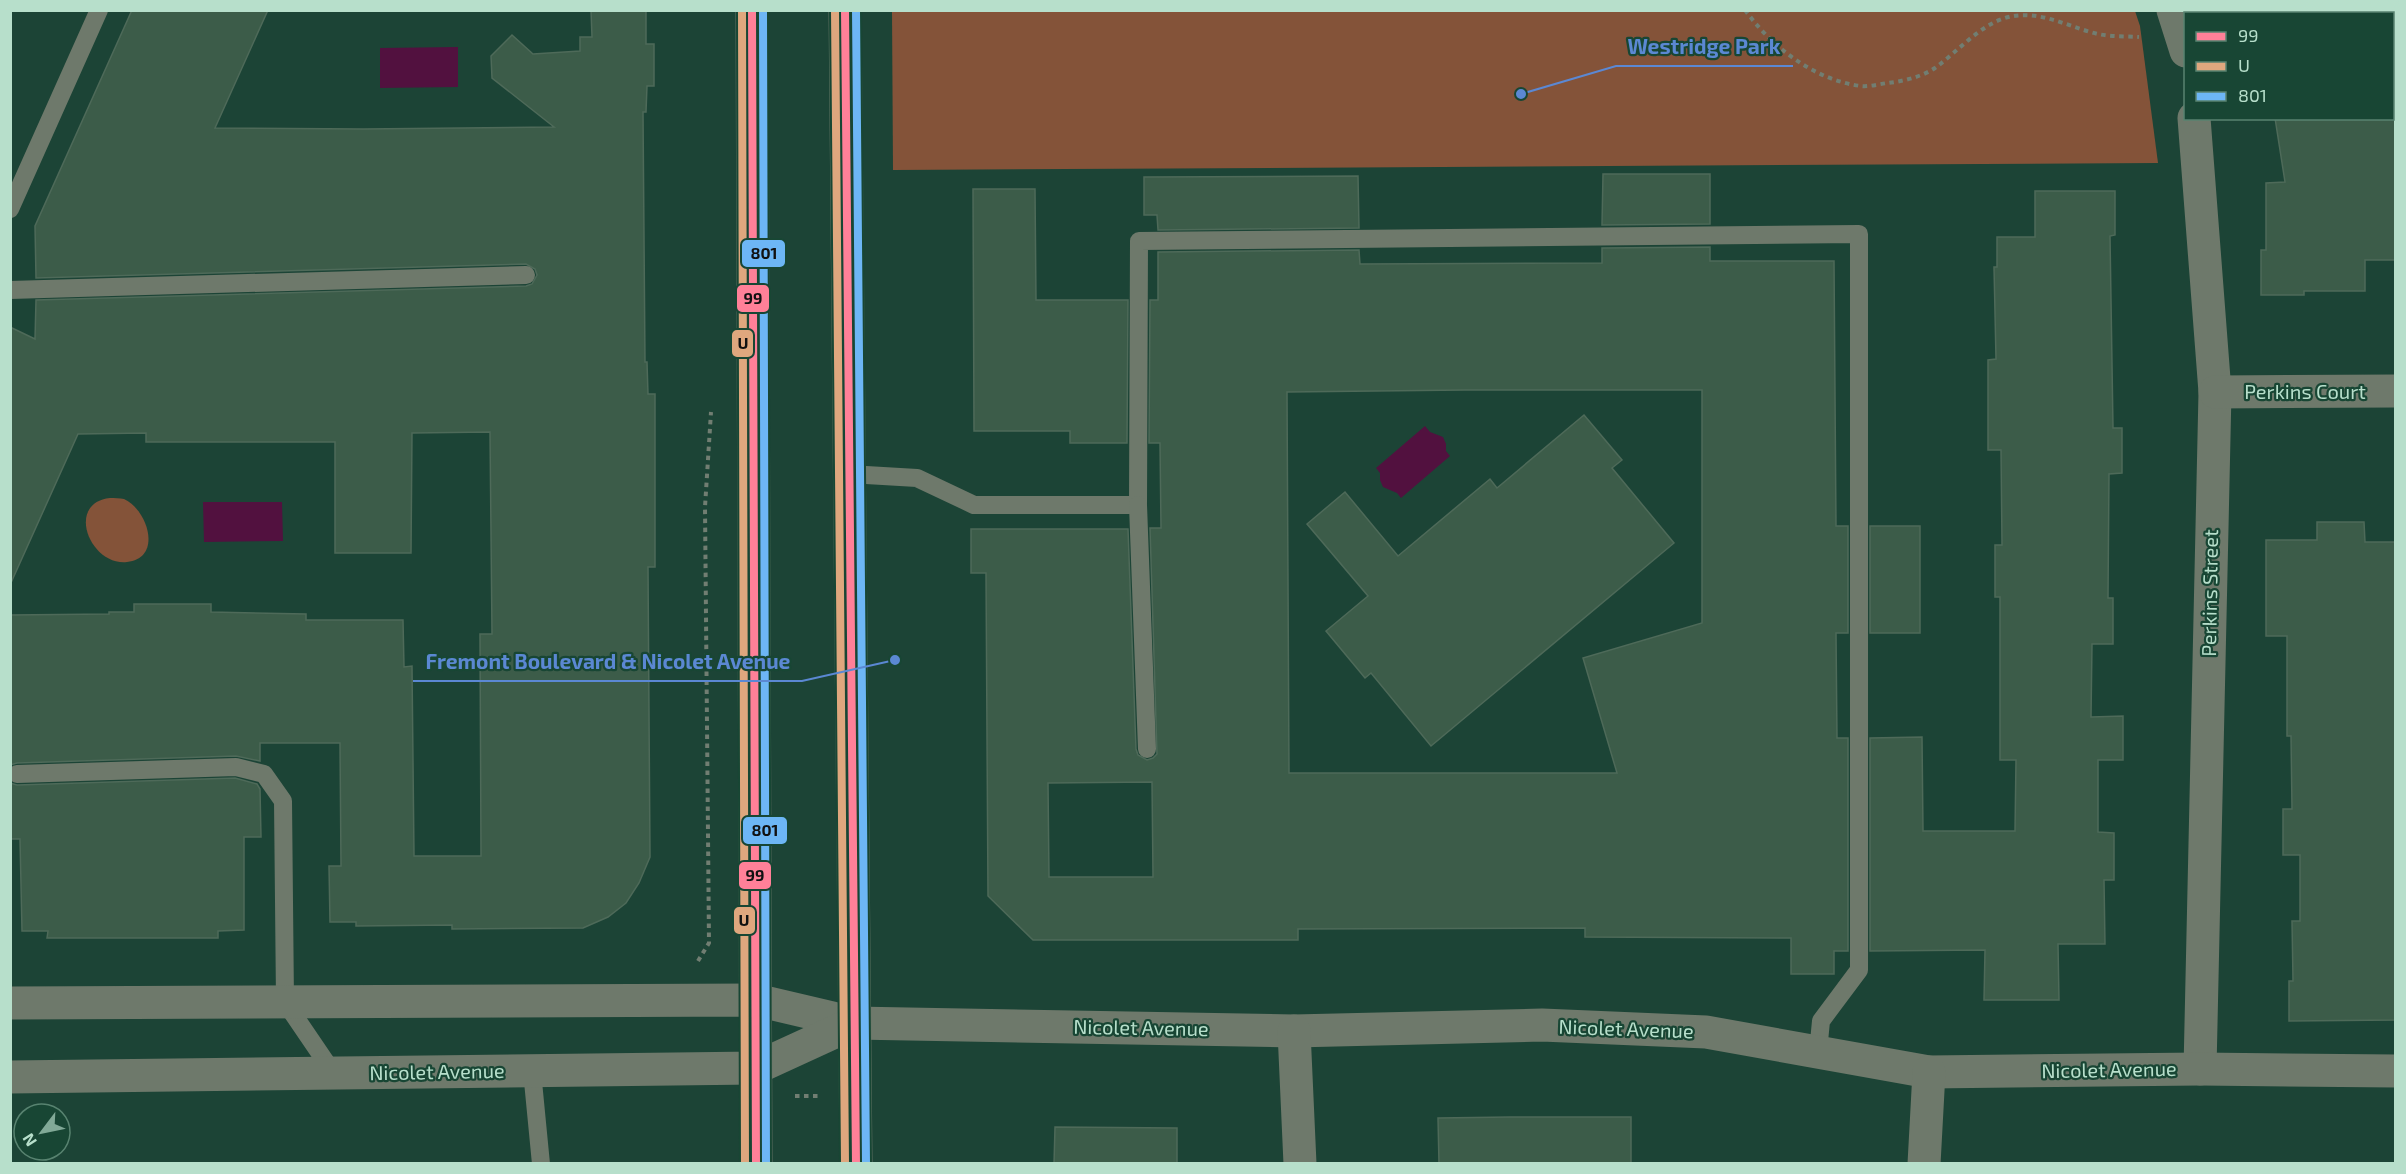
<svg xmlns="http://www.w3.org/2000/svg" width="2406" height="1174" font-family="'Exo 2',sans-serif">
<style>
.green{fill:#845339}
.water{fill:#52113f}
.building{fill:#3c5c49;stroke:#4e6a59;stroke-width:1.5;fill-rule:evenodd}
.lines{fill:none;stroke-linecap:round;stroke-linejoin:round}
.path{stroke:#717e72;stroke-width:4;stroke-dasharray:4.5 4.5;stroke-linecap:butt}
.service{stroke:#6e796b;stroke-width:18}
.minor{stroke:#6e796b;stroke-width:33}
.tertiary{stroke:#6e796b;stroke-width:33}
.primary{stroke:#667767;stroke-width:33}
.bus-1-casing{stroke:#184634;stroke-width:12}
.bus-2-casing{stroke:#184634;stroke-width:12}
.bus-3-casing{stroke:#184634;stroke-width:12}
.bus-1{stroke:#ff8098;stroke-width:8}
.bus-2{stroke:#dfa77e;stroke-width:8}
.bus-3{stroke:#6db6f5;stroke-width:8}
.labels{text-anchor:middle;stroke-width:4.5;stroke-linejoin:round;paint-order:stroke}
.street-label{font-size:20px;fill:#b7dfcb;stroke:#184634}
.leader{fill:none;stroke:#5b88d3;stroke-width:2}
.callout-dot{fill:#5b88d3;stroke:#184634;stroke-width:2}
.callout-label{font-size:21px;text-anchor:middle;font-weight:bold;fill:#5b88d3;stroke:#184634;stroke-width:4.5;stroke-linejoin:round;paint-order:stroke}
.line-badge{stroke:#184634;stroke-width:2}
.pale-badge-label{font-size:16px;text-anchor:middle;font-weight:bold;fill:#111}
</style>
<rect width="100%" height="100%" fill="#1c4436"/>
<!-- green -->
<g class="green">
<path d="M 892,11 L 2135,11 L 2140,26 L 2158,163 L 893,170 Z"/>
<path d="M 110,498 C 114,498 120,498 124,499 C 148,510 163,558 127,562 C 90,566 65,503 110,498 Z"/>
</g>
<!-- water -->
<g class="water">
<path d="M 458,47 L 458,87 L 380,88 L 380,48 Z"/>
<path d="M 1425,426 L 1430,432 L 1443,437 L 1446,444 L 1446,451 L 1450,456 L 1401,498 L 1397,493 L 1383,487 L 1380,480 L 1380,473 L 1376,468 Z"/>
<path d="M 203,502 L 282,502 L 283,541 L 204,542 Z"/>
</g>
<!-- building -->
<g class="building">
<path d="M 132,10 L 268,10 L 215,128 L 363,129 L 554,127 L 492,78 L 491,56 L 512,35 L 533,54 L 580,51 L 580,37 L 592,37 L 591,10 L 646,10 L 646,44 L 654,44 L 654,86 L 647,86 L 646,112 L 643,112 L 645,362 L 647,362 L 648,394 L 655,394 L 655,567 L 648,567 L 650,857 L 639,883 L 626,903 L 608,917 L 583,928 L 452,929 L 452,925 L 356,926 L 356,922 L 330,922 L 329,866 L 341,866 L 340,743 L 260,743 L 260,761 L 236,756 L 17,763 L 10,765 L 10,615 L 109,614 L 109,612 L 134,612 L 134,604 L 211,604 L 211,612 L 306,614 L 306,620 L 403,620 L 404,667 L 412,666 L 414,856 L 481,856 L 480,634 L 492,634 L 490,432 L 412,433 L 411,553 L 335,553 L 335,442 L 146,442 L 146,433 L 78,434 L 10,585 L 10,327 L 35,339 L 36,300 L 526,286 L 532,284 L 537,275 L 535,269 L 526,264 L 36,278 L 35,226 Z"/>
<path d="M 2275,118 L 2396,118 L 2396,260 L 2365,260 L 2365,291 L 2304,291 L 2304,295 L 2261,295 L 2261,250 L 2266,250 L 2266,183 L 2285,182 Z"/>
<path d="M 1603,174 L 1710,174 L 1710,224 L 1602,225 Z"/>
<path d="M 1358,176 L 1359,228 L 1158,230 L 1157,215 L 1144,215 L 1144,177 Z"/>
<path d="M 973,189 L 1035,189 L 1036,300 L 1128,300 L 1127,443 L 1070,443 L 1070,431 L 974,431 Z"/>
<path d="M 2035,191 L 2115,191 L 2115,235 L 2110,236 L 2113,428 L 2122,428 L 2122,473 L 2109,474 L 2108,598 L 2113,598 L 2113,644 L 2092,644 L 2091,717 L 2123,716 L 2123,760 L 2098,760 L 2098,832 L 2114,833 L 2114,880 L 2104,880 L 2105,944 L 2058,944 L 2059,1000 L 1984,1000 L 1985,950 L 1870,951 L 1870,738 L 1922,737 L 1923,831 L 2015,831 L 2016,760 L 2000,760 L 2000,597 L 1995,597 L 1995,545 L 2002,545 L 2001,450 L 1988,450 L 1988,360 L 1996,359 L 1994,267 L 1997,267 L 1997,237 L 2035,237 Z"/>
<path d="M 1710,247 L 1710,261 L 1834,261 L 1836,526 L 1848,526 L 1848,633 L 1836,633 L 1837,738 L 1848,738 L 1848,951 L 1834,951 L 1834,974 L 1791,974 L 1791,938 L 1585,937 L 1585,928 L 1298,929 L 1298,940 L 1033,940 L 988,896 L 986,573 L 971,573 L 971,529 L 1128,529 L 1136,749 L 1138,755 L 1147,760 L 1153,758 L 1157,754 L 1150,528 L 1161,528 L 1160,443 L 1149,443 L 1150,300 L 1158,300 L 1158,252 L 1359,250 L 1360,264 L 1602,263 L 1602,248 ZM 1465,390 L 1702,390 L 1702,623 L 1583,658 L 1617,773 L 1289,773 L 1287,392 ZM 1152,782 L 1153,877 L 1049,877 L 1048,783 Z"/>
<path d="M 1584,415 L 1622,460 L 1612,468 L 1674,543 L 1431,746 L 1371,673 L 1365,678 L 1326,631 L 1368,596 L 1307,524 L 1345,492 L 1398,556 L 1490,479 L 1497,488 Z"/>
<path d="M 2317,522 L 2364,522 L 2365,542 L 2396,542 L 2396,1020 L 2289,1021 L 2289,981 L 2293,981 L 2292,921 L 2300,921 L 2300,855 L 2283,855 L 2283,809 L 2292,809 L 2291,736 L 2287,736 L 2287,636 L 2266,636 L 2266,540 L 2317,540 Z"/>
<rect x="1870" y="526" width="50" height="107"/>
<path d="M 235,778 L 257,784 L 260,789 L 261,837 L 244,837 L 244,930 L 218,931 L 218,938 L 47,938 L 48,931 L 22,931 L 20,839 L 10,839 L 10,783 L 17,785 Z"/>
<path d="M 1510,1117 L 1631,1117 L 1631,1164 L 1439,1164 L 1438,1118 Z"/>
<path d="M 1055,1127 L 1177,1128 L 1177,1164 L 1054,1164 Z"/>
</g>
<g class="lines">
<!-- path -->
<g class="path">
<path d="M 1745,10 C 1772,47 1814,80 1861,86 C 1869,87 1879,84 1888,83 C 1904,81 1921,77 1935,68 C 1957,52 1979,26 2005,18 C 2037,8 2068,27 2098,34 C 2111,37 2126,36 2139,37"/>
<path d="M 698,961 L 709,943 L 705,507 L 711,412"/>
<path d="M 795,1096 L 818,1096"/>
</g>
<!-- service -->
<g class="service">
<path d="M 10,209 L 99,10"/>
<path d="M 10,290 L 526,275"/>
<path d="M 849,474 L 917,478 L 974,505 L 1138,505 L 1139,241 L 1859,234 L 1859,970 L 1821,1021 L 1818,1052"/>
<path d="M 1138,505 L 1147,749"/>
<path d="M 17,774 L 236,767 L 264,774 L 283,801 L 285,1002 L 334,1074"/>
<path d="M 532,1071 L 541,1164"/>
</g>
<!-- minor -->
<g class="minor">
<path d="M 2173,10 L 2186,51"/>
<path d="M 2194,118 L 2215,392 L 2200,1069"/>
<path d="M 2215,392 L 2396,391"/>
<path d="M 854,1023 L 1294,1031 L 1542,1025 L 1706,1032 L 1929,1072 L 2200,1069 L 2396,1071"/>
<path d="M 1294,1031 L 1300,1164"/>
<path d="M 1924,1164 L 1929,1072"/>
</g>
<!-- tertiary -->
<g class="tertiary">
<path d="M 10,1003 L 756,1000 L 854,1023"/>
<path d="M 10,1077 L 756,1068 L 854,1023"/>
</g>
<!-- primary -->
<g class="primary">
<path d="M 752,10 L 756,1164"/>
<path d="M 845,10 L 856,1164"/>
</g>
<!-- bus-1 casing -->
<g class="bus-1-casing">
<g id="bus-1">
<path d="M 752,10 L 756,1164"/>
<path d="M 845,10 L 856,1164"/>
</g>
</g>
<!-- bus-2 casing -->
<g class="bus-2-casing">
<g id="bus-2">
<path d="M 742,10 L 745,1164"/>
<path d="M 835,10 L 845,1164"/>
</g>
</g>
<!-- bus-3 casing -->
<g class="bus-3-casing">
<g id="bus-3">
<path d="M 763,10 L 766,1164"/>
<path d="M 856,10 L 866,1164"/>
</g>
</g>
<!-- bus-1 -->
<use href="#bus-1" class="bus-1"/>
<!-- bus-2 -->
<use href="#bus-2" class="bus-2"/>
<!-- bus-3 -->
<use href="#bus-3" class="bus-3"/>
</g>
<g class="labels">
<!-- street labels -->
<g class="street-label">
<text x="2305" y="399">Perkins Court</text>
<text transform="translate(2210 593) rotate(-89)" y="7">Perkins Street</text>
<text transform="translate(1141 1028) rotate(1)" y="7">Nicolet Avenue</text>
<text transform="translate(1626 1029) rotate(2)" y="7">Nicolet Avenue</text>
<text transform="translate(2109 1070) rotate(-1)" y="7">Nicolet Avenue</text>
<text transform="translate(437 1072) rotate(-1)" y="7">Nicolet Avenue</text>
</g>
</g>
<!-- callouts -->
<path class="leader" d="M1521 94L1616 66H1793M895 660L802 681H413"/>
<g class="callout-dot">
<circle cx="1521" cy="94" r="6"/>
<circle cx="895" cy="660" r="6"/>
</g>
<g class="callout-label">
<text x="1704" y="54">Westridge Park</text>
<text x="608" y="669">Fremont Boulevard &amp; Nicolet Avenue</text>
</g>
<g class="line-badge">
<rect x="741" y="239" width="45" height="29" rx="6" fill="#6db6f5"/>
<rect x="736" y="284" width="34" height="29" rx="6" fill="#ff8098"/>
<rect x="731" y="329" width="23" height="29" rx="6" fill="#dfa77e"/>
<rect x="742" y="816" width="46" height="29" rx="6" fill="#6db6f5"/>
<rect x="738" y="861" width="34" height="29" rx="6" fill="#ff8098"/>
<rect x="733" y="906" width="23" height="29" rx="6" fill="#dfa77e"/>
</g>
<g class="pale-badge-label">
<text x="764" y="259">801</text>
<text x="753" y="304">99</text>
<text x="743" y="349">U</text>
<text x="765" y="836">801</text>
<text x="755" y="881">99</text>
<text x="744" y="926">U</text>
</g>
<!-- border -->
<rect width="2406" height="1174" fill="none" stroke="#b7dfcb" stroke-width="24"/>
<!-- legend -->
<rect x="2184" y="12" width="210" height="108" fill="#184634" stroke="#588370" stroke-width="1.5"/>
<rect x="2196" y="32" width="30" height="9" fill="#ff8098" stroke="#588370" stroke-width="1.5"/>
<text x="2238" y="42" font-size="18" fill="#b7dfcb">99</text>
<rect x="2196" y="62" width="30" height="9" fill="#dfa77e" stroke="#588370" stroke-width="1.5"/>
<text x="2238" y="72" font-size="18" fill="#b7dfcb">U</text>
<rect x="2196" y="92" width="30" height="9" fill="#6db6f5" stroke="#588370" stroke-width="1.5"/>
<text x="2238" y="102" font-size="18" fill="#b7dfcb">801</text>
<!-- north arrow -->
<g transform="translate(42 1132) rotate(238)"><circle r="28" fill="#184634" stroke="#588370" stroke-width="1.5"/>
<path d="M0-4.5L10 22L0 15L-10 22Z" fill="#81a997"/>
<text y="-9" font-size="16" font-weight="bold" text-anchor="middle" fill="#b7dfcb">N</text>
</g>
</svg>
